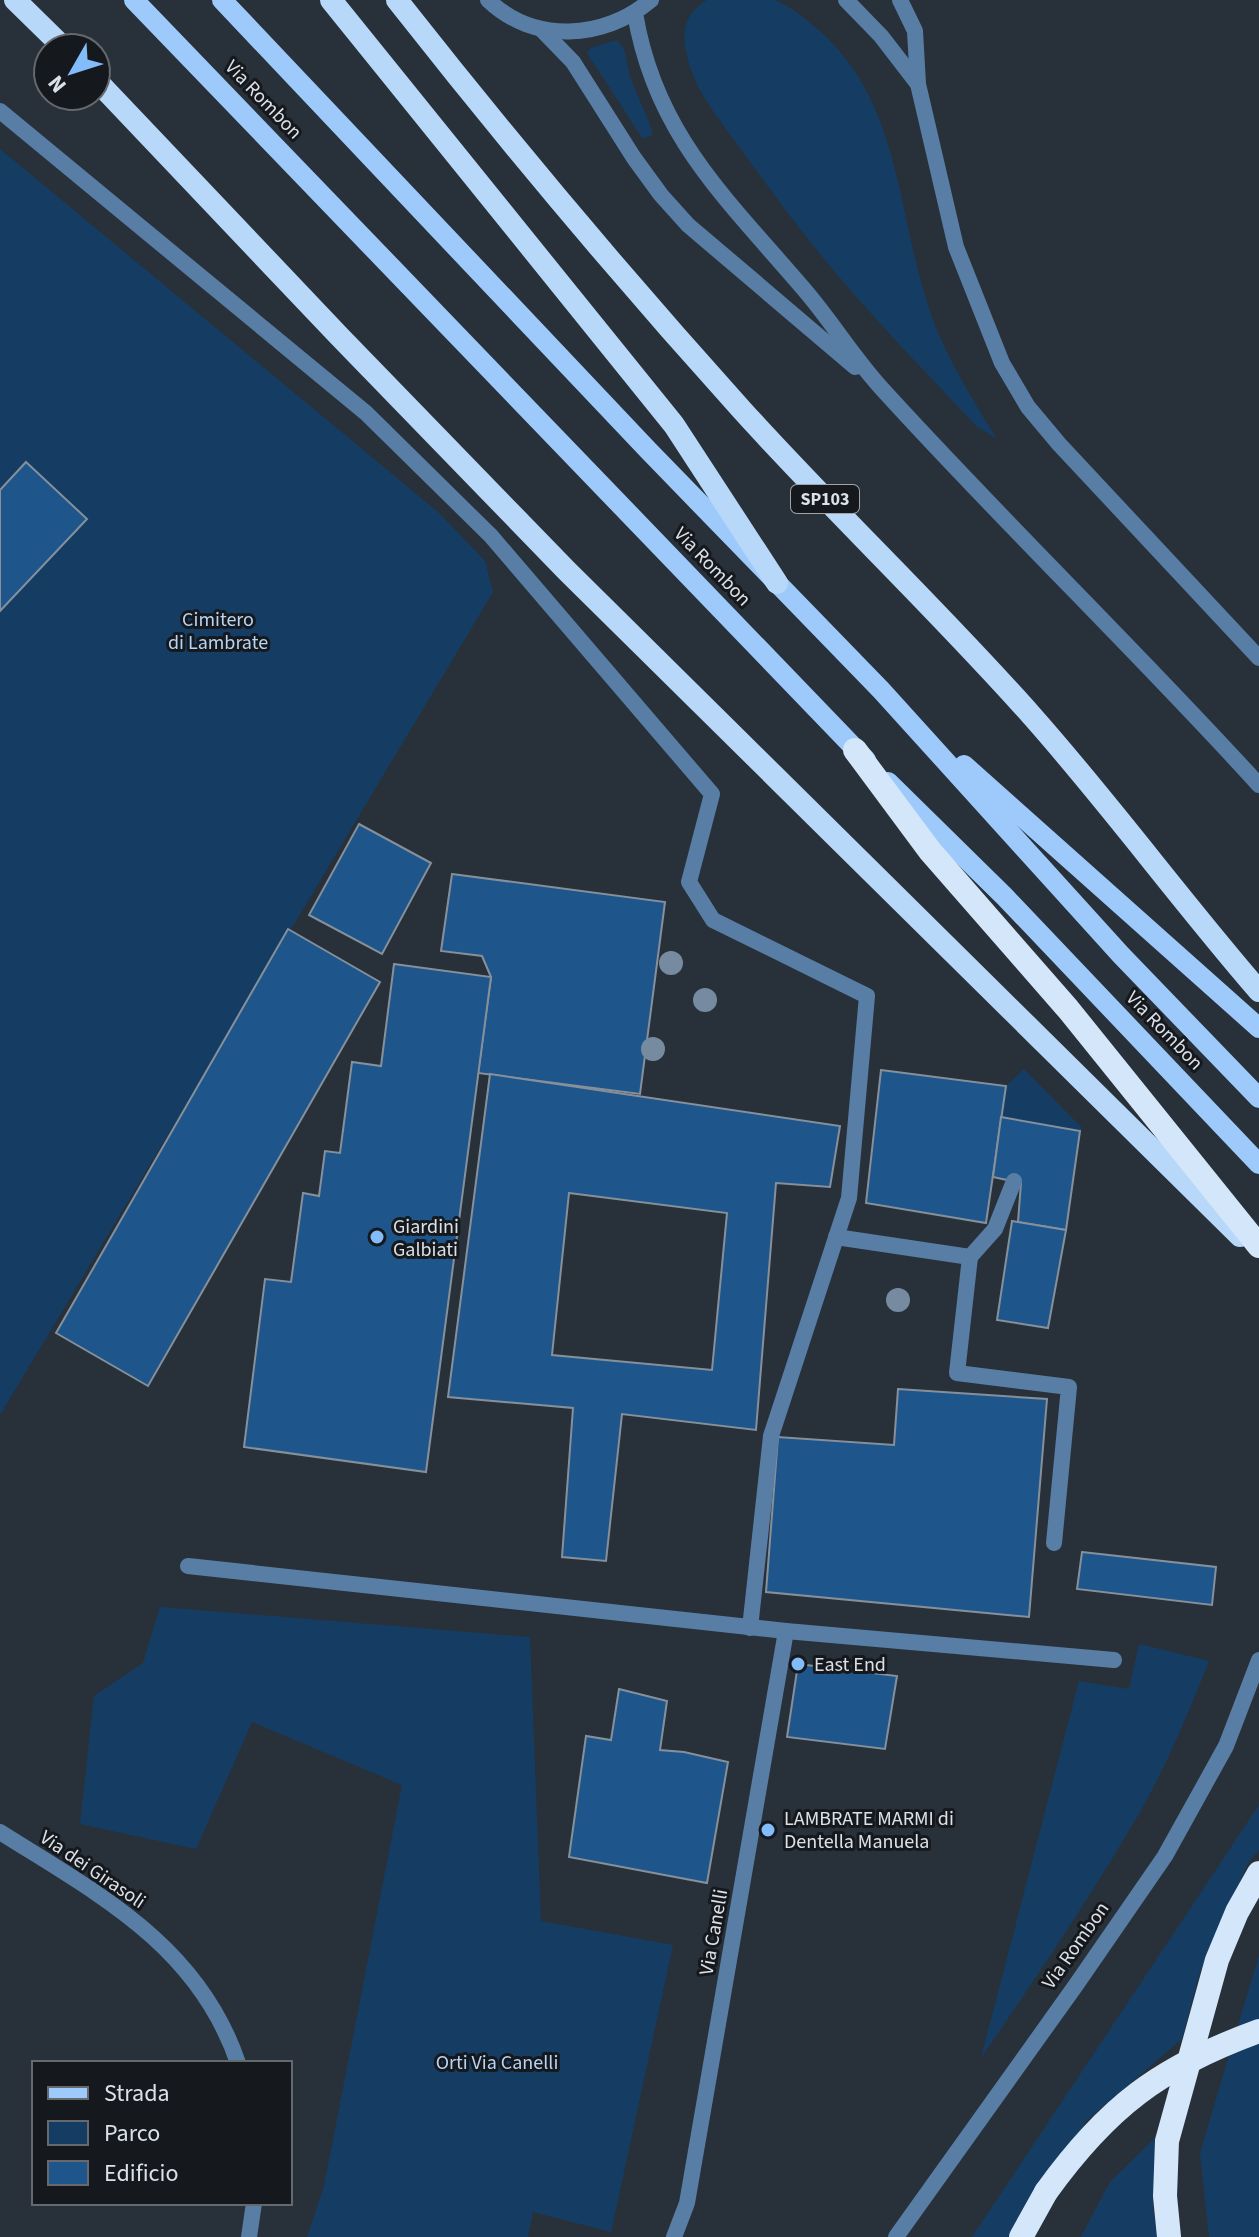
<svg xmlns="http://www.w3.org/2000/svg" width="1259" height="2237" font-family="'Source Sans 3',sans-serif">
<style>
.green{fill:#153d64}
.building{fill:#1e568c;stroke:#86909b;stroke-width:2;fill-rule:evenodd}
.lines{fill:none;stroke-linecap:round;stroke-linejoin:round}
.service{stroke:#597ea6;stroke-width:16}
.minor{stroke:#597ea6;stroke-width:16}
.primary{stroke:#9dcafb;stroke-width:20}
.trunk{stroke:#b8d8fa;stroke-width:22}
.motorway{stroke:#d4e6f9;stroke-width:24}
.motorway-bridge{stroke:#d4e6f9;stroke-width:24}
.tree{fill:#778ba0}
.poi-dot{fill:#82bcfa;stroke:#15181c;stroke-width:3}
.labels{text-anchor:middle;stroke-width:6;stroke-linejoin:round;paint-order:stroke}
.shield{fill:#15181c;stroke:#a0a5aa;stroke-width:2}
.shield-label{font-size:18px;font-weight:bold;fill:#dce1e7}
.street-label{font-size:20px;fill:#dce1e7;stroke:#15181c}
.park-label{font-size:20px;fill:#b7d4f4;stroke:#15181c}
.poi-label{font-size:20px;fill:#dce1e7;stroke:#15181c;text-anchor:start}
</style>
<rect width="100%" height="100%" fill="#28313a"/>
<!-- green -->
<g class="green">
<path d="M 707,0 C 724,0 760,0 774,0 C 788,4 804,18 815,27 C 904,101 896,220 933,320 C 949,362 973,400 996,438 L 977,427 C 932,378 884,330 840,278 C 806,238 774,195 743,152 C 720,120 690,86 685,45 C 682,25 690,10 707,0 Z"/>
<path d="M 613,41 L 618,41 L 624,49 L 630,77 L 652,130 L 652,135 L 643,139 L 587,53 L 591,48 Z"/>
<path d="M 0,149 L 438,512 L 485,561 L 493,592 L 0,1415 Z"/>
<path d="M 1024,1069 L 1082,1128 L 1080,1131 L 1001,1117 L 1006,1086 Z"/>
<path d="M 160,1607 L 530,1637 L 541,1921 L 673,1945 L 611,2232 L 533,2212 L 528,2237 L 307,2237 L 324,2186 L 402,1785 L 252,1722 L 196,1849 L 80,1824 L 94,1696 L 143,1663 Z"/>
<path d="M 1139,1644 L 1209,1661 C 1188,1714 1166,1767 1137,1817 C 1089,1899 1035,1979 981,2058 L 1079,1681 L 1129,1689 Z"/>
<path d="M 1259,1805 L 1259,1850 L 1248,1863 L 1199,1975 L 1182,2039 L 1086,2121 L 1014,2237 L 972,2237 Z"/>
<path d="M 1259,1955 L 1259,2237 L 1209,2237 L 1200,2153 Z"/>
<path d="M 1157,2136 L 1153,2207 L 1157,2237 L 1081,2237 L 1110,2182 Z"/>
</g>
<!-- building -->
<g class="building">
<path d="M 26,462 L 87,519 L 0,611 L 0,490 Z"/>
<path d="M 359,824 L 431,863 L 382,954 L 309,915 Z"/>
<path d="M 452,874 L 665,902 L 640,1094 L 478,1073 L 491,977 L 482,956 L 441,951 Z"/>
<path d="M 288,929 L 380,982 L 148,1386 L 56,1333 Z"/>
<path d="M 394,964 L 491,977 L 426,1472 L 244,1447 L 265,1279 L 291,1282 L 303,1193 L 319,1196 L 325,1151 L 340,1153 L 352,1062 L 381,1066 Z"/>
<path d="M 881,1070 L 1006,1086 L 986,1223 L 866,1203 Z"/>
<path d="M 490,1074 L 840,1126 L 830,1187 L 776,1183 L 756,1430 L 622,1414 L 606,1561 L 562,1557 L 573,1408 L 448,1397 ZM 569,1193 L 727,1213 L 712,1370 L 552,1355 Z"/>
<path d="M 1001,1117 L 1080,1131 L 1066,1230 L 1018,1222 L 1021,1183 L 993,1177 Z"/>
<path d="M 1012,1221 L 1066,1230 L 1048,1328 L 997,1320 Z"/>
<path d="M 898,1389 L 1047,1399 L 1029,1617 L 766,1592 L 778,1437 L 894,1445 Z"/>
<path d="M 1082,1552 L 1216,1567 L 1212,1605 L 1077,1589 Z"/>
<path d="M 798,1664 L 897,1676 L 885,1749 L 787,1737 Z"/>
<path d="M 619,1689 L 667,1701 L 660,1750 L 684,1752 L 728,1762 L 707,1883 L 569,1857 L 586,1736 L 611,1740 Z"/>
</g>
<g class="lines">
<!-- service -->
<g class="service">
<path d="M 846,0 L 881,36 L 918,84"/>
<path d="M 900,0 L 915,31 L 918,84 L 956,247 L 1002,363 L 1028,407 L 1059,444 L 1259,658"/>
<path d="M 0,111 L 366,413 L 491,536 L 712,794 L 689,882 L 713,920 L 867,996 L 849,1198 L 771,1436 L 750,1628"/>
<path d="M 836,1237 L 970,1257 L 995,1229 L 1014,1181"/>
<path d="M 970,1257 L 957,1373 L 1069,1387 L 1054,1543"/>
<path d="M 188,1566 L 786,1631 L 1114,1660"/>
<path d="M 674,2237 L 687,2203 L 786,1631"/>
</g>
<!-- minor -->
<g class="minor">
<path d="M 488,0 C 534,44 604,40 651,0"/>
<path d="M 635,13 C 655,134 726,198 802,287 C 831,320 854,359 884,391 C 1006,525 1137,651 1259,785"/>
<path d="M 541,29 L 573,62 L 634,158 L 661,195 L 688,225 L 855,367"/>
<path d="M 0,1832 C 98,1894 198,1945 238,2063"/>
<path d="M 249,2237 L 254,2203"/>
<path d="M 896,2237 L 1076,1985 L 1165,1856 L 1226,1746 L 1259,1660"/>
</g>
<!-- primary -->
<g class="primary">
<path d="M 134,0 L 866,760"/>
<path d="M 222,0 L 647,449 L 881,690 L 1121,955 L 1259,1098"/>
<path d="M 964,765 L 1259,1028"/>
<path d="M 888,782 L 1005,897 L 1259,1164"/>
</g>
<!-- trunk -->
<g class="trunk">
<path d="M 15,0 L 64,48"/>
<path d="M 331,0 L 674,425 L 777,583"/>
<path d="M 397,0 C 507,140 622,277 741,409 C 836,514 939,611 1032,716 C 1111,805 1181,901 1259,991"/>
<path d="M 96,80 L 340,337 L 567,571 L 1240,1236"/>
</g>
<!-- motorway -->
<g class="motorway">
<path d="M 855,750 L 930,851 L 1068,1009 L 1259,1246"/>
<path d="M 1021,2237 L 1046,2192"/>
<path d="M 1169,2237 L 1165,2196 L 1167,2141 L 1217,1960 L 1237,1912 L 1259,1873"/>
</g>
<!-- motorway-bridge -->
<path class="motorway-bridge" d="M 1046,2192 C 1107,2107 1160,2067 1259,2031"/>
</g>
<!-- trees -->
<g class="tree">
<circle cx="671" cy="963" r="12"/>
<circle cx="705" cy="1000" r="12"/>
<circle cx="653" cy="1049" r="12"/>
<circle cx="898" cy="1300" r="12"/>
</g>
<!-- markers -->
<g class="poi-dot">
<circle cx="377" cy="1237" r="8"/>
<circle cx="798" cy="1664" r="8"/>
<circle cx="768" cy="1830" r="8"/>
</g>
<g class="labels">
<!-- shield labels -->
<rect class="shield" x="791" y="485" width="68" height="28" rx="6"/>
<g class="shield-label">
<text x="825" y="505">SP103</text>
</g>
<!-- street labels -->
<g class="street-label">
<text transform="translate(264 99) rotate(46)" y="7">Via Rombon</text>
<text transform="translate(713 566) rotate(46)" y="7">Via Rombon</text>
<text transform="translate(1165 1030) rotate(46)" y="7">Via Rombon</text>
<text transform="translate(93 1869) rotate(34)" y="7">Via dei Girasoli</text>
<text transform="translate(713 1932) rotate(-80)" y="7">Via Canelli</text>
<text transform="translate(1075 1945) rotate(-55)" y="7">Via Rombon</text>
</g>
<!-- park labels -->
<g class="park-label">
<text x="218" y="626">Cimitero<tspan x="218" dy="23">di Lambrate</tspan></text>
<text x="497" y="2069">Orti Via Canelli</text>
</g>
<!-- poi labels -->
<g class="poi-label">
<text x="393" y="1233">Giardini<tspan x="393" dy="23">Galbiati</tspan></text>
<text x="814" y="1671">East End</text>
<text x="784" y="1825">LAMBRATE MARMI di<tspan x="784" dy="23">Dentella Manuela</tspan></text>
</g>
</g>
<!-- legend -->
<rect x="32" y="2061" width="260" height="144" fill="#15181c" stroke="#65686d" stroke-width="2"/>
<rect x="48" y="2087" width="40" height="12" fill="#9dcafb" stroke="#65686d" stroke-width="2"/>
<text x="104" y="2101" font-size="24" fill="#dce1e7">Strada</text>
<rect x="48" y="2121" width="40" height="24" fill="#153d64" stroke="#65686d" stroke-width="2"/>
<text x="104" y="2141" font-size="24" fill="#dce1e7">Parco</text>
<rect x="48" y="2161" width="40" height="24" fill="#1e568c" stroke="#65686d" stroke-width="2"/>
<text x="104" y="2181" font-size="24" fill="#dce1e7">Edificio</text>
<!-- north arrow -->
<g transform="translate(72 72) rotate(231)"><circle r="38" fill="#15181c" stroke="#65686d" stroke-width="2"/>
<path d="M0-6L14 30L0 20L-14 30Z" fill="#82bcfa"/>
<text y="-12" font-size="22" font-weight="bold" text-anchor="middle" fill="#dce1e7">N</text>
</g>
</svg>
